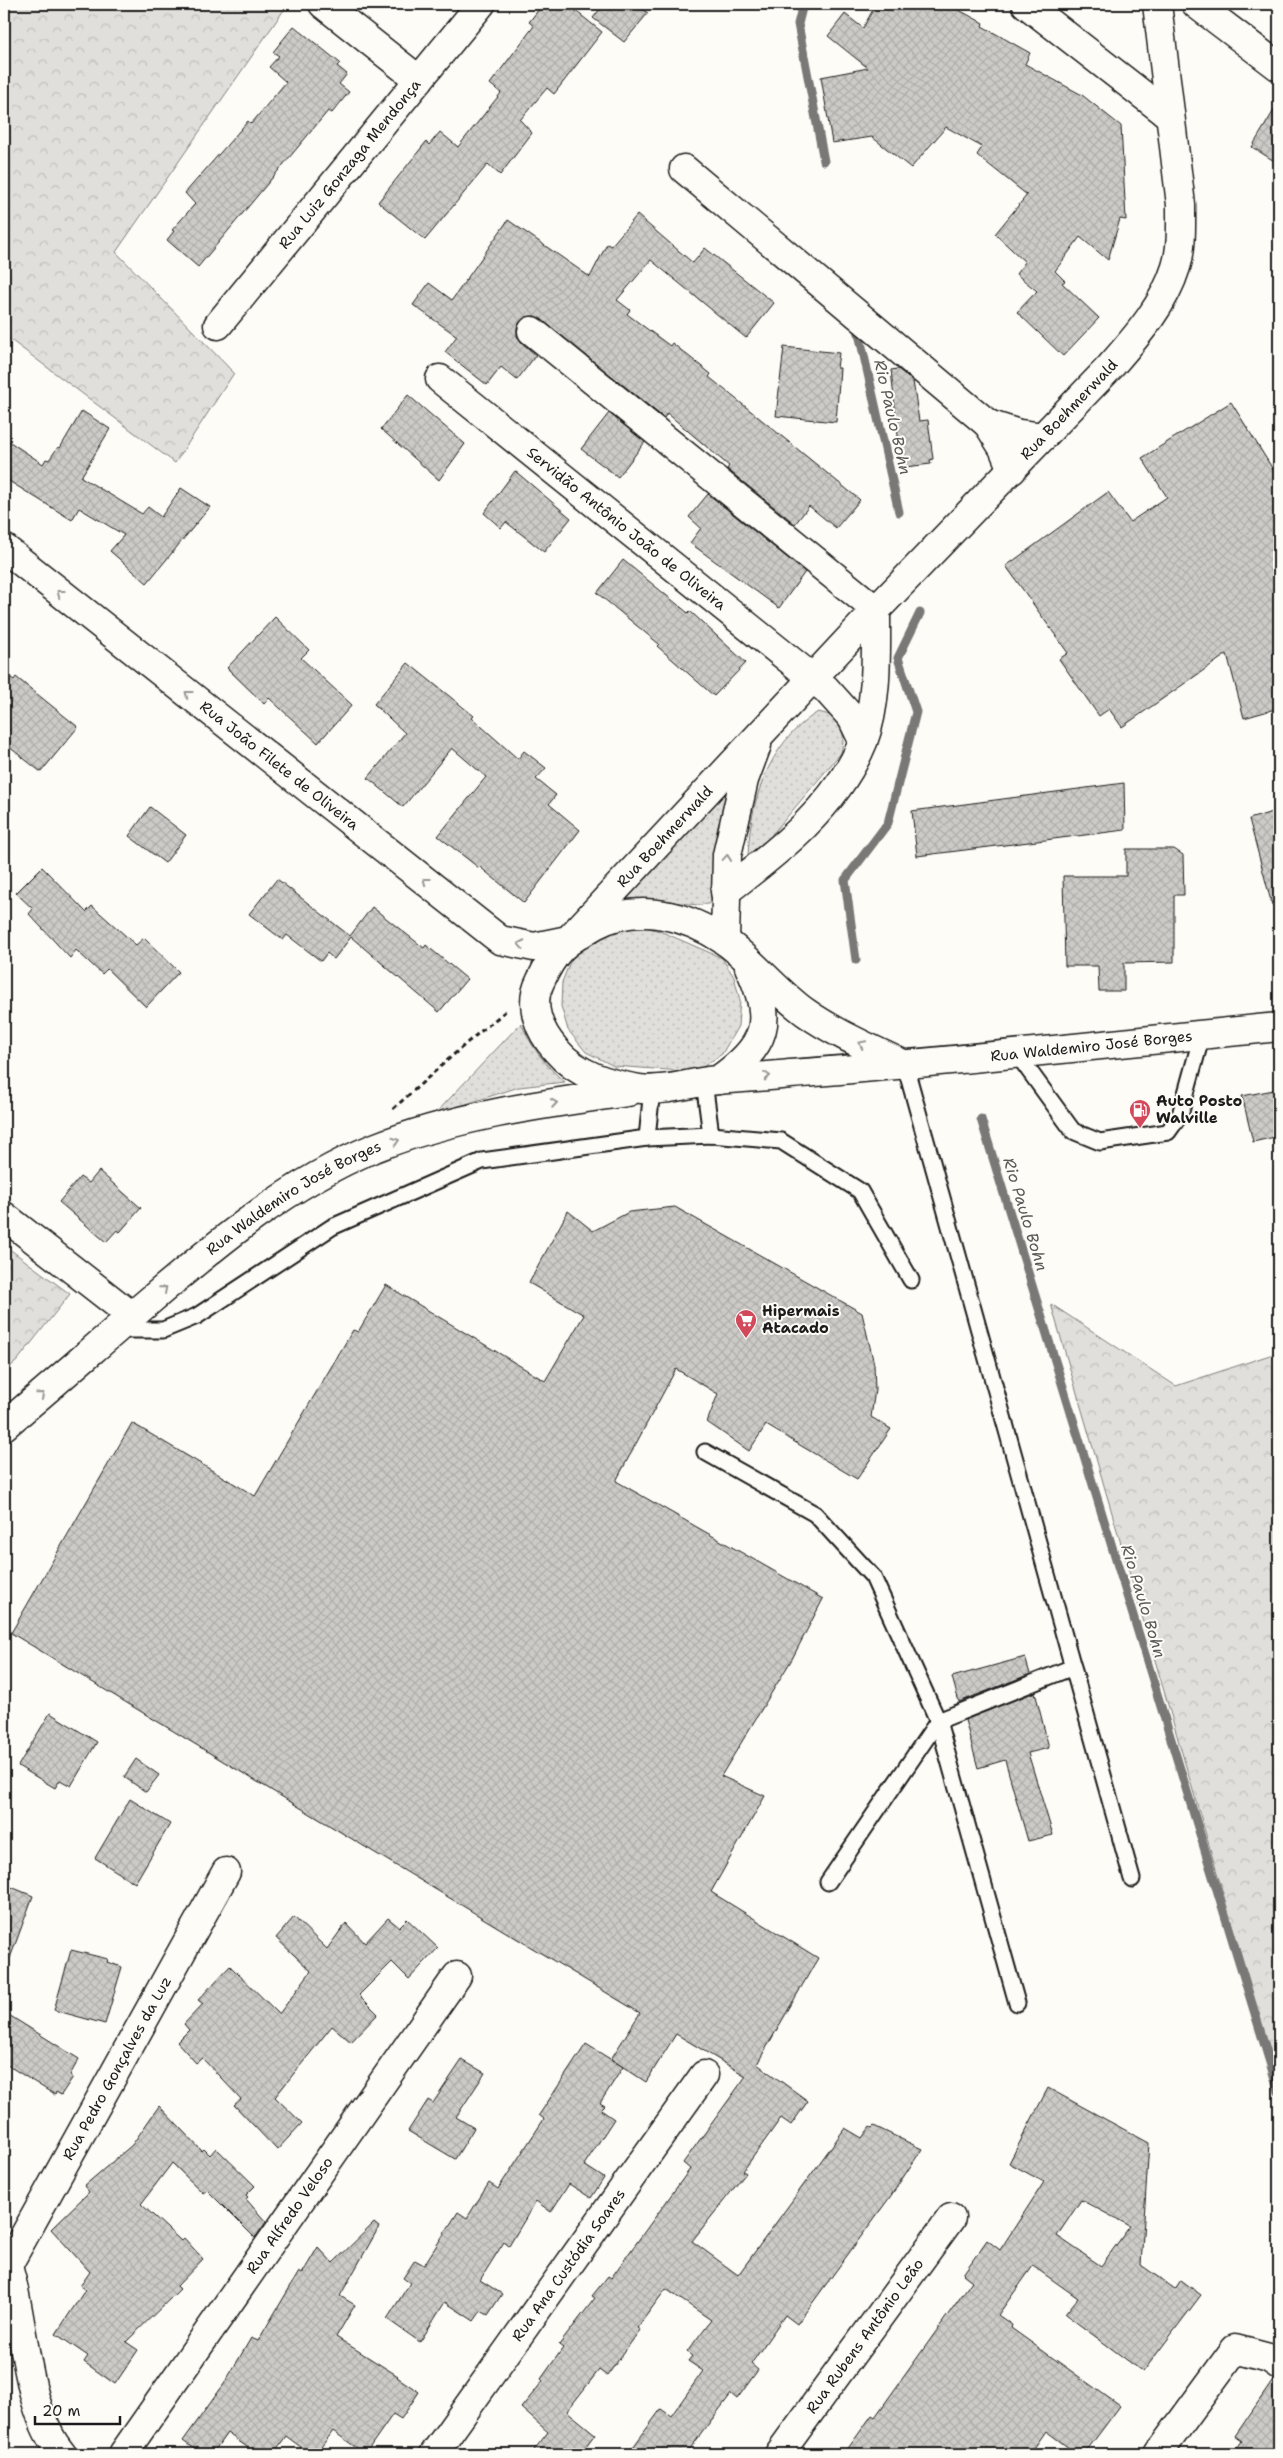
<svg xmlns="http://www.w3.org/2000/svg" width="1283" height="2458" font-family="'Shantell Sans',sans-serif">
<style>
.grass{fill:url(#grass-dots);stroke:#7e7e7c}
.forest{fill:url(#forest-crowns);stroke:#7e7e7c}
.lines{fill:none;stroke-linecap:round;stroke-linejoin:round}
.stream{stroke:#797876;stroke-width:9}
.building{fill:url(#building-cross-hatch);stroke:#1c1c1c;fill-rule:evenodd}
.service-casing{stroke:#1c1c1c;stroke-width:19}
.minor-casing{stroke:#1c1c1c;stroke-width:31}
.tertiary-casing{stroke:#1c1c1c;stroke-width:31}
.secondary-casing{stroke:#1c1c1c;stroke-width:31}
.primary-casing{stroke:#1c1c1c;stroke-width:31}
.path{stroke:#1c1c1c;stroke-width:3;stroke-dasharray:5 4;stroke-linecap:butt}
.service{stroke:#fdfcf7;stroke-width:15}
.minor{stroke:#fdfcf7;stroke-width:28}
.tertiary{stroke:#fdfcf7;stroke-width:28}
.secondary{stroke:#fdfcf7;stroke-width:28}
.primary{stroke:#fdfcf7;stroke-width:28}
.oneway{stroke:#989794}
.labels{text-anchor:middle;stroke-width:4;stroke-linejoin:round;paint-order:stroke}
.street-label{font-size:15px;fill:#1c1c1c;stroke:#fdfcf7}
.poi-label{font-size:15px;font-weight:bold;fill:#1c1c1c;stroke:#fdfcf7;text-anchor:start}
.water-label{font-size:16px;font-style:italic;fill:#5a5a58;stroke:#fdfcf7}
</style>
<defs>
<pattern id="grass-dots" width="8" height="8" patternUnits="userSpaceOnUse" patternTransform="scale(1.25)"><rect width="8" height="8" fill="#e0dfdb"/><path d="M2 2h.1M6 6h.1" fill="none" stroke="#c0bfbb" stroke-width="1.8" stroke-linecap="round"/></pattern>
<pattern id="forest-crowns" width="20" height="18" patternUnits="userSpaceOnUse" patternTransform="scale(1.25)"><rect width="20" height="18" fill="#e0dfdb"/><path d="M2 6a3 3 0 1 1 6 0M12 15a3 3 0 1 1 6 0" fill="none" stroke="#c0bfbb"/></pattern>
<pattern id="building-cross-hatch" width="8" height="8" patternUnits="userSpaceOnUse" patternTransform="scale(1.25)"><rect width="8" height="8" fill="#cccbc8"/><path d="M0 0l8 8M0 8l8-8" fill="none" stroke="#afaeab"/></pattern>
</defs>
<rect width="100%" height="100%" fill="#fdfcf7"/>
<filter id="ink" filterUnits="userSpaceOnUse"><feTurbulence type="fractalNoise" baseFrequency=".02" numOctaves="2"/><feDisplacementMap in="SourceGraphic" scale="10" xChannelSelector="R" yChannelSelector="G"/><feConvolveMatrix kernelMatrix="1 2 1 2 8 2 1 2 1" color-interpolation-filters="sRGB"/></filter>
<g filter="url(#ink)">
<!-- grass -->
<g class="grass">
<path d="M 818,712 C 844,717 846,730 841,753 L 748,863 C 748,806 767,743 818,712 Z"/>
<path d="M 730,783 L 713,900 L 708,904 L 698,905 L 642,899 L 618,900 Z"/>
<path d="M 621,926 L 641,926 L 660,931 L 722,958 L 734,977 L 740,1000 L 738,1026 L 722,1054 L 695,1072 L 614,1066 L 586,1052 L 568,1030 L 561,1006 L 562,982 L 572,957 L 589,939 Z"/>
<path d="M 521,1023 C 531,1046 545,1066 565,1082 L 519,1087 L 435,1114 Z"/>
</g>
<!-- forest -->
<g class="forest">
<path d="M 4,4 L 288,4 L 116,252 L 234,373 L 175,463 L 4,335 Z"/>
<path d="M 4,1245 L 70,1294 L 17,1361 L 4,1372 Z"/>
<path d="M 1051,1304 L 1176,1386 L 1279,1352 L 1279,2085 Z"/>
</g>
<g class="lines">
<!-- stream -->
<g class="stream">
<path d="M 803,4 L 798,24 L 824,161"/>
<path d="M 858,329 L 899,512"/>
<path d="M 856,960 L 845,880 L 888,823 L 916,712 L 898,658 L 920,613"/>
<path d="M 981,1119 L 1279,2092"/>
</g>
</g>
<!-- building -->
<g class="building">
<path d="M 543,4 L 567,4 L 602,32 L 554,94 L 547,88 L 520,120 L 532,133 L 500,175 L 488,164 L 425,240 L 378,202 L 426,142 L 429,145 L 440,132 L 458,147 L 501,93 L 490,84 L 534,26 L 529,22 Z"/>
<path d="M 604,4 L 635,4 L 648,13 L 624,42 L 593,18 Z"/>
<path d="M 876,4 L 948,4 L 983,23 L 982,26 L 1030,53 L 1025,64 L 1082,95 L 1121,126 L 1126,220 L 1120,219 L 1108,260 L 1080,237 L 1055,271 L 1065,281 L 1062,283 L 1099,318 L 1063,356 L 1017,312 L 1037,291 L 1016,274 L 1025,262 L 995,234 L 1027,195 L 977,155 L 982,147 L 946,127 L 911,168 L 872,137 L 832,143 L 821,77 L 868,68 L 828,36 L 845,14 L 863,28 Z"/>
<path d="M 294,26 L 340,63 L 337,66 L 347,74 L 339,84 L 349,92 L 332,113 L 328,111 L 198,267 L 167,240 L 174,231 L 172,230 L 195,204 L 185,193 L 248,121 L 251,124 L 286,82 L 269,67 L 279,56 L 273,52 Z"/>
<path d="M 1279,102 L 1279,164 L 1252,147 Z"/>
<path d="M 637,215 L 693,263 L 705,248 L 774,303 L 746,338 L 651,260 L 617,300 L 630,310 L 627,314 L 670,346 L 672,343 L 711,374 L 709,377 L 860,500 L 836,528 L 809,506 L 795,524 L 727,469 L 729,466 L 667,413 L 664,418 L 541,319 L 534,316 L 526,317 L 520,322 L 517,328 L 517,336 L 522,343 L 536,355 L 517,380 L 501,367 L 487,385 L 445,352 L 457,336 L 413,305 L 429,283 L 452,300 L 508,220 L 590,277 L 607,244 L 611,246 Z"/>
<path d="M 784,347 L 839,353 L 837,368 L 840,368 L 836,422 L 776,416 Z"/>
<path d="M 898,369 L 913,381 L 919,421 L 928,420 L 933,459 L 930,460 L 931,464 L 905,467 L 905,464 L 901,464 L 891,370 Z"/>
<path d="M 408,395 L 465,444 L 439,480 L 381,429 Z"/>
<path d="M 1231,402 L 1279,479 L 1279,708 L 1244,718 L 1227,654 L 1122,727 L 1109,709 L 1099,716 L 1059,659 L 1068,653 L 1006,566 L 1108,492 L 1130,522 L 1167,497 L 1142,458 Z"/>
<path d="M 82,411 L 110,429 L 81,477 L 142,514 L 148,507 L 161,517 L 181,488 L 210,507 L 147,583 L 110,551 L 124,535 L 79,508 L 72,520 L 4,478 L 4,438 L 43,464 L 46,459 L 49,460 L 58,447 L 60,448 Z"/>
<path d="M 609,413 L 645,442 L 618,477 L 581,449 Z"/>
<path d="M 515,471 L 571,518 L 544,552 L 506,522 L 501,528 L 484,513 Z"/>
<path d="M 708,494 L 805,572 L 779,608 L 690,543 L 701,528 L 689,517 Z"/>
<path d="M 623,560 L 688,613 L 690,611 L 746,663 L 714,696 L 657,646 L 659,644 L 597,593 Z"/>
<path d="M 275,617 L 309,650 L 301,658 L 352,705 L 318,743 L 269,698 L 264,704 L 227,668 Z"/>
<path d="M 408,663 L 474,716 L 472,718 L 518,759 L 524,751 L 546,768 L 536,779 L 556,795 L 549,804 L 580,830 L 524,903 L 480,867 L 479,868 L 438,836 L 486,777 L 452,748 L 403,807 L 368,778 L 405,733 L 374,704 Z"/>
<path d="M 4,673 L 14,680 L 16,677 L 78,727 L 41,772 L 4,743 Z"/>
<path d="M 1124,783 L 1125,830 L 917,856 L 912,811 Z"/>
<path d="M 150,807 L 186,835 L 165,863 L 129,836 Z"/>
<path d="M 1279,810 L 1279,904 L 1272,905 L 1249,819 Z"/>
<path d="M 1126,849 L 1174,849 L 1183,855 L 1184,895 L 1174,895 L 1174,962 L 1124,963 L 1124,991 L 1099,991 L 1098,966 L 1065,966 L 1063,876 L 1126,876 Z"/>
<path d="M 42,867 L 86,912 L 92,906 L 136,945 L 144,938 L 179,972 L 146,1007 L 107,969 L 102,974 L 76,950 L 70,958 L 29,914 L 33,909 L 16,893 Z"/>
<path d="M 277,879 L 350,936 L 372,907 L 424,948 L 426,945 L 467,979 L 439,1012 L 351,937 L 334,959 L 327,953 L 321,961 L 287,935 L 283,940 L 249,914 Z"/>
<path d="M 1279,1089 L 1279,1136 L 1253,1142 L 1242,1096 Z"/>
<path d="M 99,1171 L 141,1208 L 120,1232 L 117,1230 L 106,1242 L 59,1202 L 80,1177 L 89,1183 Z"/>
<path d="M 675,1207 L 862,1313 L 874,1364 L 875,1390 L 871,1417 L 891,1429 L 857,1479 L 766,1425 L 749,1451 L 707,1422 L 718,1394 L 676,1369 L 616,1481 L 823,1599 L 792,1659 L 721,1776 L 765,1796 L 711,1892 L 818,1958 L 757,2064 L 808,2101 L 791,2125 L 781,2118 L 743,2171 L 746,2173 L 692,2241 L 738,2275 L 845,2128 L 862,2138 L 870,2127 L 872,2128 L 874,2126 L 922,2149 L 890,2197 L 797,2324 L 785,2315 L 751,2364 L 758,2370 L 737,2399 L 731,2394 L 686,2454 L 628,2454 L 661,2409 L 671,2416 L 703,2371 L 688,2361 L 692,2356 L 687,2352 L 711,2320 L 666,2289 L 637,2328 L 640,2330 L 607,2376 L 599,2370 L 567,2411 L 595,2434 L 580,2454 L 531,2454 L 548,2432 L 521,2408 L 543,2381 L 541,2379 L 563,2348 L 559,2345 L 595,2298 L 592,2296 L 608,2276 L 611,2278 L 690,2169 L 683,2163 L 746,2076 L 676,2034 L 646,2082 L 611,2059 L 640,2013 L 11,1633 L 132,1423 L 255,1496 L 353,1330 L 358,1332 L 386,1285 L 545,1381 L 584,1315 L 529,1283 L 568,1211 L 593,1231 L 629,1212 Z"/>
<path d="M 1025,1657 L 1030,1674 L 959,1702 L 952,1677 Z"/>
<path d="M 1035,1692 L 1049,1748 L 1028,1753 L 1053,1835 L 1028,1841 L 1005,1760 L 978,1768 L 965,1720 Z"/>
<path d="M 50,1713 L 97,1742 L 71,1786 L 60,1780 L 55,1788 L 18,1766 Z"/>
<path d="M 136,1759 L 159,1775 L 146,1792 L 124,1777 Z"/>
<path d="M 130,1799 L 170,1824 L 135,1883 L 95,1858 Z"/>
<path d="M 4,1884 L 33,1896 L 6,1969 L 4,1969 Z"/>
<path d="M 294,1917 L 327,1949 L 346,1923 L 365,1943 L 388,1918 L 399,1927 L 407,1919 L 438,1948 L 409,1979 L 392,1962 L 359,1995 L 378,2014 L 351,2042 L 332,2026 L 275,2097 L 302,2123 L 277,2150 L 234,2105 L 241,2099 L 202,2058 L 196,2063 L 177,2042 L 189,2030 L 184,2024 L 203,2004 L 198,2000 L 230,1966 L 279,2014 L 311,1971 L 276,1938 Z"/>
<path d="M 71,1950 L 108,1959 L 107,1962 L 122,1967 L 105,2024 L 54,2010 Z"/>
<path d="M 4,2012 L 79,2059 L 70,2075 L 73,2077 L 61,2095 L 56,2092 L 55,2095 L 4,2063 Z"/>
<path d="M 586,2044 L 623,2067 L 600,2103 L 605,2106 L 601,2110 L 614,2119 L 584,2165 L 604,2178 L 591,2198 L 569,2184 L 551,2212 L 536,2201 L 509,2246 L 504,2242 L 480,2280 L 502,2294 L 488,2315 L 481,2311 L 474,2321 L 445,2302 L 420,2342 L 387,2319 L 410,2283 L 403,2278 L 415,2260 L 424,2265 L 458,2212 L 467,2218 L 489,2183 L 498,2189 L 544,2119 L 539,2115 Z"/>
<path d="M 462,2060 L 485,2073 L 456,2117 L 474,2128 L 455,2159 L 408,2131 L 428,2100 L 433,2103 Z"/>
<path d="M 1048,2088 L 1149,2143 L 1141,2265 L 1175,2289 L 1181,2280 L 1201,2295 L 1143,2372 L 1065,2314 L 1078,2298 L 1033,2266 L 998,2315 L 1012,2325 L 1011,2328 L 1120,2406 L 1084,2454 L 1077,2454 L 1046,2431 L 1030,2454 L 844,2454 L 872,2415 L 875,2417 L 972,2281 L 963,2274 L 987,2240 L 1000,2250 L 1044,2182 L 1009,2163 ZM 1081,2200 L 1130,2226 L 1101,2266 L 1057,2236 Z"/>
<path d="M 159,2106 L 202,2151 L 204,2149 L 210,2155 L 216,2148 L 255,2186 L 246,2195 L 248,2197 L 246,2199 L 266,2222 L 255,2238 L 207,2190 L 203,2193 L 172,2163 L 141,2204 L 181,2241 L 184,2238 L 203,2259 L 177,2286 L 180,2289 L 126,2342 L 138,2350 L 115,2384 L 84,2362 L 88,2356 L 56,2334 L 85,2290 L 80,2286 L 90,2272 L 51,2229 L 89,2192 L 84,2186 L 132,2145 Z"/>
<path d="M 374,2223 L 379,2227 L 340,2296 L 355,2305 L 336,2337 L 398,2376 L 397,2377 L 419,2392 L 401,2419 L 393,2414 L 365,2454 L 333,2431 L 316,2454 L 310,2454 L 286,2436 L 273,2454 L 257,2454 L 227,2433 L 212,2454 L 201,2454 L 183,2441 L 224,2384 L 251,2338 L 258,2341 L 299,2272 L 302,2274 L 318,2247 L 333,2263 Z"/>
<path d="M 1274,2379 L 1279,2380 L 1279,2454 L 1233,2454 L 1242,2441 L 1235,2436 Z"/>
</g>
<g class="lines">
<!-- service casing -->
<g class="service-casing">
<g id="service">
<path d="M 1017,1054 L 1073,1131 L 1100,1142 L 1168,1132 L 1180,1115 L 1202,1035"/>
<path d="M 905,1065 L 1132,1879"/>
<path d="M 704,1082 L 711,1135"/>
<path d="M 647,1138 L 652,1089"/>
<path d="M 117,1330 L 163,1330 L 197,1316 L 332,1227 L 482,1161 L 647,1138 L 711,1135 L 781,1141 L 860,1191 L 911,1280"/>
<path d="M 705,1452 L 815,1514 L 873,1577 L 938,1721 L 1017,2003"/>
<path d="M 828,1882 L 938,1721 L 1073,1667"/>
</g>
</g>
<!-- minor casing -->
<g class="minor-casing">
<g id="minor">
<path d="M 323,4 L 419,80"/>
<path d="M 1026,4 L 1170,116"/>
<path d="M 1196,4 L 1279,67"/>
<path d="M 684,169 L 988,424 L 1003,448 L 1012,470"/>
<path id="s1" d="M 218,325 L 481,4"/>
<path d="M 532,331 L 876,610 C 876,652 878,703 863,742 C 837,806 778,852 725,892"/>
<path id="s2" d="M 440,379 L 826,689 L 852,718 L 863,741"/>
<path d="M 988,424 L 1019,434 L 1043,437"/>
<path d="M 4,1216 L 132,1316"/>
<path id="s3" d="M 8,2265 L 226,1872"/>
<path id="s4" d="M 123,2454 L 457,1976"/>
<path id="s5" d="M 434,2454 L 704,2075"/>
<path id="s6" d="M 779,2454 L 951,2218"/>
<path d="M 1158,2454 L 1235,2349 L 1269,2358 L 1279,2365"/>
</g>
</g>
<!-- tertiary casing -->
<g class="tertiary-casing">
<path id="tertiary" d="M 4,2255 C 26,2312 22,2407 62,2454"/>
</g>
<!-- secondary casing -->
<g class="secondary-casing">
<g id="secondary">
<path id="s7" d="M 572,936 L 876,610 L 1110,367 C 1136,337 1164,306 1176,267 C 1182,248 1181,225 1181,205 L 1157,4"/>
<path d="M 725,941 L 727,855 L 744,780 L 757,745"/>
</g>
</g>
<!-- primary casing -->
<g class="primary-casing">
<g id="primary">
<path id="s8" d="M 4,548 L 500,940 L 534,947 L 568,940"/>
<path id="s9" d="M 905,1065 C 872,1049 836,1034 805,1012 C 776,991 754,962 725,941 C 687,915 638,902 595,925 C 564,943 555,949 540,982 C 528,1006 540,1032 556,1050 C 577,1075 608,1084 640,1089 C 661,1092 687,1084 708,1081 C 735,1078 763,1077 790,1074 C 953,1062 1116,1043 1279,1027"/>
<path d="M 718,1080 C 767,1046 775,1021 749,967"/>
<path id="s10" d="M 4,1426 C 52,1386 99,1344 147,1303 C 216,1244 289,1183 374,1148 C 454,1116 543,1104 628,1092"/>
</g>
</g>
<!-- path -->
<path class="path" d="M 393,1109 L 469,1041 L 507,1010"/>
<!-- service -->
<use href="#service" class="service"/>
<!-- minor -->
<use href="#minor" class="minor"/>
<!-- tertiary -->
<use href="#tertiary" class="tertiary"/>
<!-- secondary -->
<use href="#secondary" class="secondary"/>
<!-- primary -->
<use href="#primary" class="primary"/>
</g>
<!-- one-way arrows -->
<defs><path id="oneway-chevron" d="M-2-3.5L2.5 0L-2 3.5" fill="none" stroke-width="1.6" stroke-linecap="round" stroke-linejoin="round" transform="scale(1.25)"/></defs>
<g class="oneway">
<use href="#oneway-chevron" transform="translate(60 593) rotate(-142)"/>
<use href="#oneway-chevron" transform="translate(188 694) rotate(-142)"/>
<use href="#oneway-chevron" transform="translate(727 858) rotate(-85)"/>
<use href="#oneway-chevron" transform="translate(426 881) rotate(-142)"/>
<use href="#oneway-chevron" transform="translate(521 944) rotate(-168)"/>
<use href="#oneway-chevron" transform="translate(862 1044) rotate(-154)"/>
<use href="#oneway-chevron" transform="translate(767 1076) rotate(-4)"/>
<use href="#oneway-chevron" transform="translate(554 1103) rotate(-9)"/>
<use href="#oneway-chevron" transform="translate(396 1141) rotate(-18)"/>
<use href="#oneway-chevron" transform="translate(164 1289) rotate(-41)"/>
<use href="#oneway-chevron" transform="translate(41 1395) rotate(-40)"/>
</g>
</g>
<!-- icons -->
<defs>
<g id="fuel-pin" transform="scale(1.125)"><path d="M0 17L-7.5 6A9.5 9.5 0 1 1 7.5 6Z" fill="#d1495b" stroke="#fdfcf7"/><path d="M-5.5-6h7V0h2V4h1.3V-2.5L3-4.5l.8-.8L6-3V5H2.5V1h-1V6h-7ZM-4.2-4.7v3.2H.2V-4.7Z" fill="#fff"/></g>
<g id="supermarket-pin" transform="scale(1.125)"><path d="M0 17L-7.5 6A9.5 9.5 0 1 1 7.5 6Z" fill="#d1495b" stroke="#fdfcf7"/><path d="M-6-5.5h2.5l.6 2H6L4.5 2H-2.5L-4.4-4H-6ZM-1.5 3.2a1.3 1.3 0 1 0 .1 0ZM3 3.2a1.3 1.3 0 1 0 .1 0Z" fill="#fff"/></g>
</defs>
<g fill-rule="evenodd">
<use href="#fuel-pin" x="1140" y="1110"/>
<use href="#supermarket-pin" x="746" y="1320"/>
</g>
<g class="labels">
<!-- street labels -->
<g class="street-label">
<text dy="5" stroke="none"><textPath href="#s1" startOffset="208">Rua Luiz Gonzaga Mendonça</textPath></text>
<text dy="5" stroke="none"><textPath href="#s7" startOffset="724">Rua Boehmerwald</textPath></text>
<text dy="5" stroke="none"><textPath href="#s2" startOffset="239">Servidão Antônio João de Oliveira</textPath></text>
<text dy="5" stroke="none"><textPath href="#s8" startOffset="351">Rua João Filete de Oliveira</textPath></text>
<text dy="5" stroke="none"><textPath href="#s7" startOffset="136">Rua Boehmerwald</textPath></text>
<text dy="5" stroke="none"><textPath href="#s9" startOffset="1062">Rua Waldemiro José Borges</textPath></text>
<text dy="5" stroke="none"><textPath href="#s10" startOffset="370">Rua Waldemiro José Borges</textPath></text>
<text dy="5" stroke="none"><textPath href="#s3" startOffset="225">Rua Pedro Gonçalves da Luz</textPath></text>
<text dy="5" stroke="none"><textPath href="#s4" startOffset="291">Rua Alfredo Veloso</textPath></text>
<text dy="5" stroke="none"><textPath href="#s5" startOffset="232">Rua Ana Custódia Soares</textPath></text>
<text dy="5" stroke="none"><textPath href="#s6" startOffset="146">Rua Rubens Antônio Leão</textPath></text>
</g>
<!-- poi labels -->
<g class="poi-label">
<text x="1156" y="1106">Auto Posto<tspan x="1156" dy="17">Walville</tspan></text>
<text x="762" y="1316">Hipermais<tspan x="762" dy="17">Atacado</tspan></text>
</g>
<!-- water labels -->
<g class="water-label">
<text transform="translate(893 417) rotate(77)" y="6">Rio Paulo Bohn</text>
<text transform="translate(1026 1214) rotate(73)" y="6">Rio Paulo Bohn</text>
<text transform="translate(1144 1601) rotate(73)" y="6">Rio Paulo Bohn</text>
</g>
</g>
<!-- margin -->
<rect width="1283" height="2458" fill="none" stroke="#fdfcf7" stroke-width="20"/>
<rect x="10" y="10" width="1263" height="2438" fill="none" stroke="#1c1c1c" stroke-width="2" filter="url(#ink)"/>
<!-- scale -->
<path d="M35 2416v8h85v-8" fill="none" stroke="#1c1c1c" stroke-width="2.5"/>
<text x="42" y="2416" font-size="15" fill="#1c1c1c" stroke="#fdfcf7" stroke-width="4" paint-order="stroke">20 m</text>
</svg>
